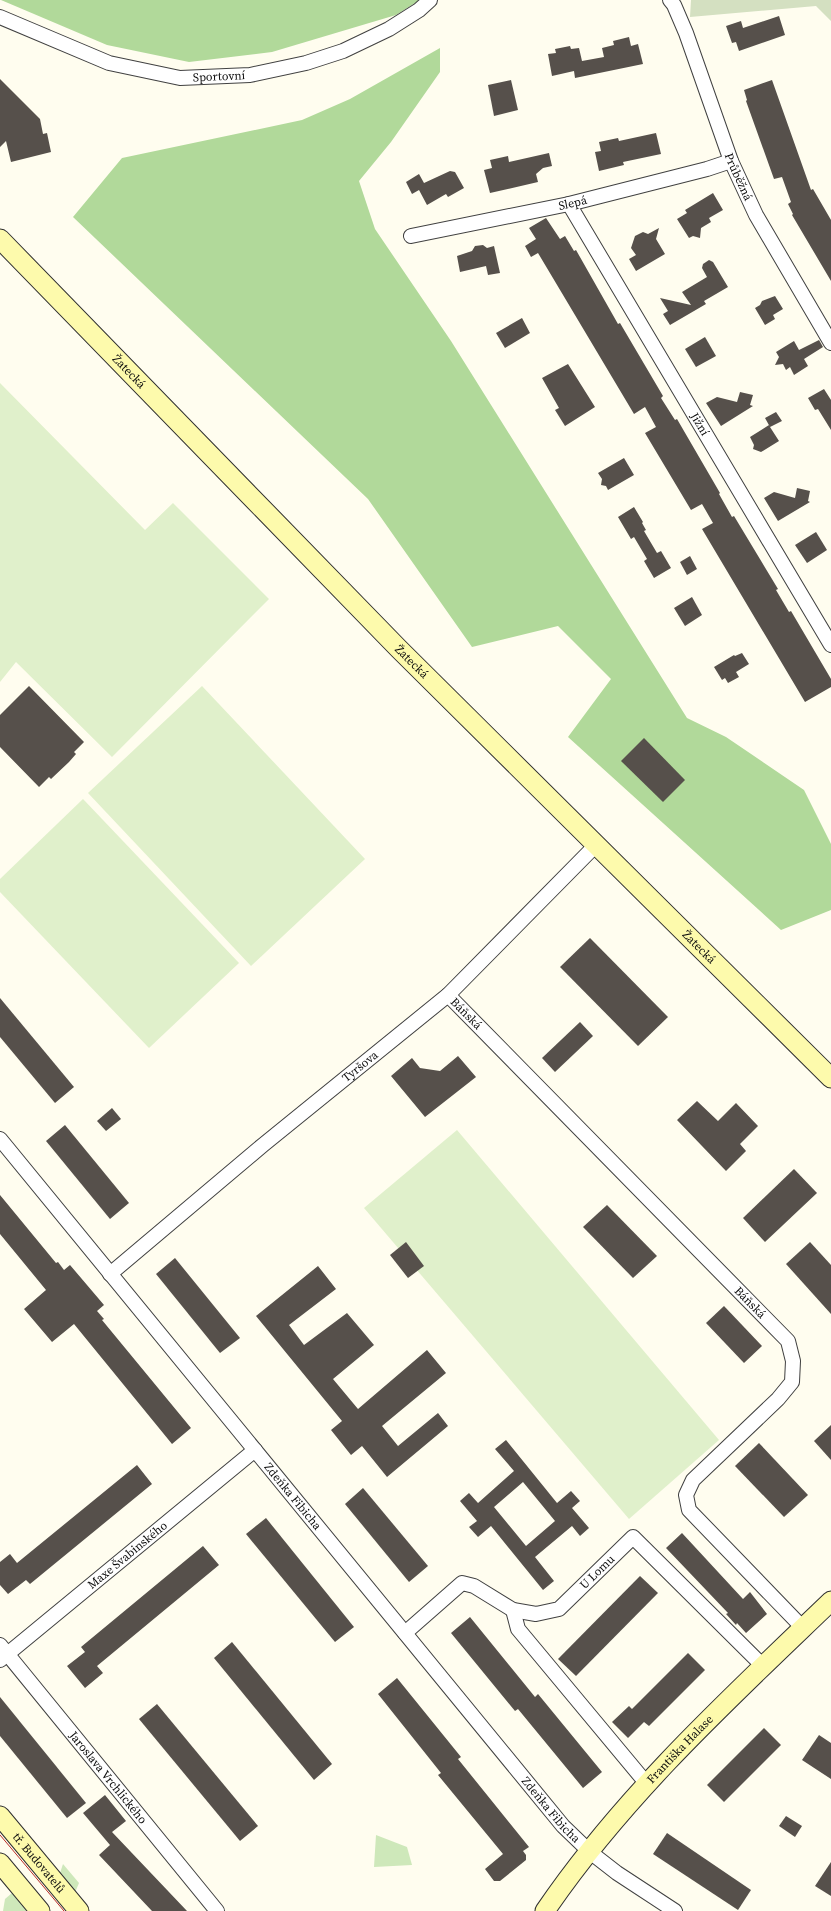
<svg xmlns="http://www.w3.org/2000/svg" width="831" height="1911" font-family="'Source Serif 4',serif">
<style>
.green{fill:#cee8ba}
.forest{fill:#b1d99a}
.cemetery{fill:#d4e0c1}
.pitch{fill:#e0f0cb}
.building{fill:#56504b;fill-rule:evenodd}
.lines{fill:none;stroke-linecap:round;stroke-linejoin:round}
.street-casing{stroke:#414141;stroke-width:16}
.secondary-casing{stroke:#303030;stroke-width:21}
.street{stroke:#fff;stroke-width:14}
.secondary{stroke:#fdfaac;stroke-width:19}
.tram{stroke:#bb2e29;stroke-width:1}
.labels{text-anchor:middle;stroke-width:5;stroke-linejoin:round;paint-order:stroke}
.street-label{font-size:12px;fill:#0e0e0e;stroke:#fff}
</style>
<rect width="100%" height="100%" fill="#fffdef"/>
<!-- green -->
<g class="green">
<path d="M 376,1835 L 407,1847 L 412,1865 L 374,1867 Z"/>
<path d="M 63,1864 L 79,1883 L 74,1895 L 59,1876 Z"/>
<path d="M 12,1893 L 27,1911 L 3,1911 L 5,1899 Z"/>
</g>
<!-- forest -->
<g class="forest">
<path d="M 1,0 L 420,0 L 396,15 L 272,52 L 189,62 L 107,45 Z"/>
<path d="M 440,48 L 440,72 L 391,142 L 359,181 L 375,229 L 451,341 L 687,718 L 726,737 L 804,790 L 831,844 L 831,910 L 781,930 L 568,737 L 611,679 L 558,626 L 472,647 L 368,499 L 73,217 L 122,158 L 302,120 L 350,99 Z"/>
</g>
<!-- cemetery -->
<path class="cemetery" d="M 691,0 L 831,0 L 831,21 L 816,6 L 690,17 Z"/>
<!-- pitch -->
<g class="pitch">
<path d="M 0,383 L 145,530 L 173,503 L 269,599 L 112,757 L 16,662 L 0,682 Z"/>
<path d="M 202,686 L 365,859 L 251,966 L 88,793 Z"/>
<path d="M 83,799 L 239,963 L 149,1048 L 0,892 L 0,879 Z"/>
<path d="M 457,1130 L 719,1440 L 629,1519 L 364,1208 Z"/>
</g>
<!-- building -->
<g class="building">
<path d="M 779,16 L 785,35 L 739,51 L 736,42 L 732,43 L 726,26 L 741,21 L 743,28 Z"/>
<path d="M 629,37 L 631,46 L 638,44 L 643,64 L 575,78 L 574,71 L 552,76 L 548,54 L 556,53 L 555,49 L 570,46 L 571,49 L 579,48 L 582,61 L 604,57 L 602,48 L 614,45 L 613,41 Z"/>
<path d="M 0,79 L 40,119 L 43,134 L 47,133 L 51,152 L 11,162 L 6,141 L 0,147 Z"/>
<path d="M 511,80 L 518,110 L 494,116 L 488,85 Z"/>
<path d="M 772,80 L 811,190 L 813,189 L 831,220 L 831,281 L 792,215 L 793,214 L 788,204 L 791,202 L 782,177 L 774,179 L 746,101 L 747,100 L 744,90 Z"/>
<path d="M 656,133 L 661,154 L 623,162 L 624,165 L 599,171 L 595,152 L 601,151 L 599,142 L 618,138 L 619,141 Z"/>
<path d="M 549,153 L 552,166 L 543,168 L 536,174 L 538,182 L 490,193 L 484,170 L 492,168 L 490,160 L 508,156 L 509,162 Z"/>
<path d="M 450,171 L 455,172 L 464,188 L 448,197 L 446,194 L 427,205 L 419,190 L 412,194 L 406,182 L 419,174 L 424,183 Z"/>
<path d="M 713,193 L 723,210 L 709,218 L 711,222 L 701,228 L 700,238 L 693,236 L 689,238 L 677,219 L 687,213 L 685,210 Z"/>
<path d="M 546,218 L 560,239 L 565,236 L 574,251 L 576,250 L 618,324 L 620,323 L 663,396 L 661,398 L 675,420 L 677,419 L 720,493 L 719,494 L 732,517 L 734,516 L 778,589 L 776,590 L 789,612 L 791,611 L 831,679 L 831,687 L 805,702 L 702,529 L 713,523 L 702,504 L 691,510 L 645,433 L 656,427 L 645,407 L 634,414 L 538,253 L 531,257 L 525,246 L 536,239 L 529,228 Z"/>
<path d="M 659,228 L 656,239 L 665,254 L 636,271 L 629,259 L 636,255 L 631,248 L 635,236 L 643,232 L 648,234 Z"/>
<path d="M 483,245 L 487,248 L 494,246 L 500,273 L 488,275 L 486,266 L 460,272 L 457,256 L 472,251 L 475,246 Z"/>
<path d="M 709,260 L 713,262 L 728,287 L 704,301 L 706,304 L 670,325 L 663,314 L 668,311 L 660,298 L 691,305 L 682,292 L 707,277 L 702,268 L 703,264 Z"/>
<path d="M 775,296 L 783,309 L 773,315 L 775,319 L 765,325 L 755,308 L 760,305 L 762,301 Z"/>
<path d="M 522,318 L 530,333 L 505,348 L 496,333 Z"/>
<path d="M 705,337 L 716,356 L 696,367 L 685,349 Z"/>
<path d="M 819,340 L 823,347 L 804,359 L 808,366 L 794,375 L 790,367 L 786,370 L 783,364 L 775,365 L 779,357 L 776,352 L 794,341 L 799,350 Z"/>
<path d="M 568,364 L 595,407 L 565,426 L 555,410 L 559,408 L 542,378 Z"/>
<path d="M 824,389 L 831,400 L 831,430 L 818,409 L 815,410 L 808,398 Z"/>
<path d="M 740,392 L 753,395 L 750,405 L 753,406 L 721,426 L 706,403 L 717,397 L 737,402 Z"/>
<path d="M 776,412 L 782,421 L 770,427 L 779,441 L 761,452 L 753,449 L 754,445 L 750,437 L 769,425 L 770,427 L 765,418 Z"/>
<path d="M 624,458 L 634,475 L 608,490 L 606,486 L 601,485 L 602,479 L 598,473 Z"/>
<path d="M 797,488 L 810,491 L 808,501 L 810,502 L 778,521 L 764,498 L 774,492 L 795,498 Z"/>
<path d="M 634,507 L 643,522 L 642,523 L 646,530 L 644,531 L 657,553 L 661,551 L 671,568 L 654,578 L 644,561 L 647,559 L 634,537 L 631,539 L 618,517 Z"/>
<path d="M 816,532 L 827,550 L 807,563 L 795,545 Z"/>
<path d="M 690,556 L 697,569 L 687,575 L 680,562 Z"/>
<path d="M 692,597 L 702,615 L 685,626 L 674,608 Z"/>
<path d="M 742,653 L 749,664 L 736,672 L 739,677 L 728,683 L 725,678 L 722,680 L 714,667 L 734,655 L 735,656 Z"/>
<path d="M 29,686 L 84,742 L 74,752 L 76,754 L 69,762 L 51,779 L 49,777 L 39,787 L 0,747 L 0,715 Z"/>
<path d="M 644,738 L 685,780 L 663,802 L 621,761 Z"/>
<path d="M 590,938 L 668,1017 L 638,1046 L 560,967 Z"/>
<path d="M 0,998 L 74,1087 L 55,1103 L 0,1037 Z"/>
<path d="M 580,1022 L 593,1036 L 555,1072 L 542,1058 Z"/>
<path d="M 458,1056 L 476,1077 L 425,1117 L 391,1076 L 412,1058 L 420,1068 L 440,1071 Z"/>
<path d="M 697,1101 L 718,1121 L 736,1103 L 758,1126 L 740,1144 L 746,1151 L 726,1171 L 677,1120 Z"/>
<path d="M 112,1108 L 121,1119 L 106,1131 L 97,1121 Z"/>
<path d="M 65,1125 L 129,1203 L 110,1219 L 46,1141 Z"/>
<path d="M 794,1169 L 817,1193 L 765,1242 L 743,1218 Z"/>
<path d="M 0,1195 L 56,1263 L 58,1262 L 64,1270 L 70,1265 L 104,1305 L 97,1311 L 104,1319 L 102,1320 L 191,1428 L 172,1444 L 74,1324 L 52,1342 L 24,1309 L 46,1290 L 0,1234 Z"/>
<path d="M 607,1205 L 657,1256 L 633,1278 L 583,1227 Z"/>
<path d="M 406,1242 L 424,1266 L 408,1278 L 390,1255 Z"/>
<path d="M 810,1242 L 831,1265 L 831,1314 L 786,1264 Z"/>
<path d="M 175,1258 L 240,1338 L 220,1353 L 156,1274 Z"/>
<path d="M 318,1266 L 336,1289 L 289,1325 L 304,1345 L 347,1313 L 374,1345 L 333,1379 L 358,1409 L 427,1350 L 446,1373 L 382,1426 L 398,1446 L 438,1413 L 448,1426 L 387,1477 L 362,1446 L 351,1455 L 331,1430 L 342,1421 L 256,1316 Z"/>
<path d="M 724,1306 L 762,1346 L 744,1363 L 706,1323 Z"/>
<path d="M 831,1425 L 831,1460 L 814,1441 Z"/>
<path d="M 506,1440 L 557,1503 L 571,1491 L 580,1501 L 572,1508 L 589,1528 L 580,1536 L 572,1526 L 535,1557 L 554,1581 L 543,1590 L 491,1526 L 478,1537 L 469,1527 L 477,1521 L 460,1501 L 469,1493 L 478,1503 L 514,1471 L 495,1449 ZM 523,1482 L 555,1521 L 526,1546 L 494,1507 Z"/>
<path d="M 759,1443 L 808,1495 L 784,1517 L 735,1466 Z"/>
<path d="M 137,1465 L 152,1484 L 30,1584 L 26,1580 L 8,1594 L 0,1585 L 0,1562 L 10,1554 L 17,1563 Z"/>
<path d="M 363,1488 L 428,1566 L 409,1582 L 345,1504 Z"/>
<path d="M 266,1518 L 354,1627 L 335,1642 L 246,1534 Z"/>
<path d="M 682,1533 L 743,1599 L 750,1592 L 767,1614 L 746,1633 L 737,1623 L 736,1625 L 726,1614 L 728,1613 L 666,1548 Z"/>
<path d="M 203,1546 L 219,1565 L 97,1666 L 103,1673 L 85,1688 L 67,1666 L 85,1652 L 81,1647 Z"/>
<path d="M 640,1576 L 658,1593 L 576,1676 L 558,1659 Z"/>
<path d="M 470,1617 L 535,1697 L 538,1694 L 602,1772 L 583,1788 L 518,1709 L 515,1711 L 451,1633 Z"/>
<path d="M 232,1642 L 332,1764 L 314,1780 L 214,1658 Z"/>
<path d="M 688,1653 L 705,1670 L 649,1726 L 644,1722 L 628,1738 L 612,1722 L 629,1706 L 632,1709 Z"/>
<path d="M 397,1678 L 461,1757 L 458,1759 L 529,1847 L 523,1851 L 526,1855 L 526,1860 L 500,1881 L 494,1881 L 485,1869 L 503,1854 L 438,1775 L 441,1773 L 378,1694 Z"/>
<path d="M 0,1697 L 86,1803 L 67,1818 L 0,1736 Z"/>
<path d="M 157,1704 L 258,1826 L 240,1841 L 139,1719 Z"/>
<path d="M 764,1728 L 781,1745 L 724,1802 L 707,1785 Z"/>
<path d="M 819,1735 L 831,1743 L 831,1779 L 802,1760 Z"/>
<path d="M 105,1795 L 126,1821 L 112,1832 L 187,1911 L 152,1911 L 99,1855 L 110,1845 L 83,1813 Z"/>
<path d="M 786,1816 L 802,1826 L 795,1837 L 779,1826 Z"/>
<path d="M 667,1833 L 751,1890 L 738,1910 L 653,1854 Z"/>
<path d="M 831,1862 L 831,1896 L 815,1886 Z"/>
</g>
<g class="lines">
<!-- street casing -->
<g class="street-casing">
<g id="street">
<path id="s1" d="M 670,0 L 674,5 L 686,33 L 731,161 L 756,215 L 831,343"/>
<path id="s2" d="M 0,17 L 109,63 L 180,78 L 250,75 L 306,63 L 343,51 L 389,29 L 419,10 L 430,0"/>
<path id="s3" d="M 569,204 L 831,645"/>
<path id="s4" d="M 411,236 L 569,204 L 707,169 L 731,161"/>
<path id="s5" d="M 448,995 L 788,1341 L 793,1361 L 792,1382 L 778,1399 L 693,1480 L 686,1495 L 689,1510 L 803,1628"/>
<path id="s6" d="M 0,1139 L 563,1826 L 590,1852 L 617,1873 L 675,1911"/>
<path id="s7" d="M 110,1274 L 263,1145 L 448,995 L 596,845"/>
<path d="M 513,1610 L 518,1629 L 647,1784"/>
<path id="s8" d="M 405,1633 L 462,1583 L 474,1586 L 513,1610 L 536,1614 L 559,1609 L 633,1537 L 763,1666"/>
<path id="s9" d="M 0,1645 L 217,1911"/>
<path id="s10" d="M 0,1660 L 255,1450"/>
</g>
</g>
<!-- secondary casing -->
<g class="secondary-casing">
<g id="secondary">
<path id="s11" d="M 0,239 L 399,649 L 831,1078"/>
<path id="s12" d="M 0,1816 L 79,1911"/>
<path d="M 0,1863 L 40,1911"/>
<path id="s13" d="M 545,1911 C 624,1795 730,1698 831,1601"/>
</g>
</g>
<!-- street -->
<use href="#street" class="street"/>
<!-- secondary -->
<use href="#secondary" class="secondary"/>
<!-- tram -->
<path class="tram" d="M 0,1835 L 64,1911"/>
</g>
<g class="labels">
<!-- street labels -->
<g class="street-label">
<text dy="4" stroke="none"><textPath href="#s2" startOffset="230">Sportovní</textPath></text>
<text dy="4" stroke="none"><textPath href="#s1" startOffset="190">Průběžná</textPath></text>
<text dy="4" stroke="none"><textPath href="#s4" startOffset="165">Slepá</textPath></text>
<text dy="4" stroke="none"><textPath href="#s11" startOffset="185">Žatecká</textPath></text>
<text dy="4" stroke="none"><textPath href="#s3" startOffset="256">Jižní</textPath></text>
<text dy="4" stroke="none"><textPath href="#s11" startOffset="590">Žatecká</textPath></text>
<text dy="4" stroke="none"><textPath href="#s11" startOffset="995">Žatecká</textPath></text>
<text dy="4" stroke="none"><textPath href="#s5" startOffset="26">Báňská</textPath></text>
<text dy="4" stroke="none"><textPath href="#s7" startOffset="325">Tyršova</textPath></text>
<text dy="4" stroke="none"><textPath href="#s5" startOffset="431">Báňská</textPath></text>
<text dy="4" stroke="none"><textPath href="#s6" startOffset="462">Zdeňka Fibicha</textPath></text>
<text dy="4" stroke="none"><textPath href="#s10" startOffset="165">Maxe Švabinského</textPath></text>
<text dy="4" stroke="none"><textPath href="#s8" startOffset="234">U Lomu</textPath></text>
<text dy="4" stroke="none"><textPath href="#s13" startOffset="211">Františka Halase</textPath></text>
<text dy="4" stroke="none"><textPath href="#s9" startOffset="171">Jaroslava Vrchlického</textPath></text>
<text dy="4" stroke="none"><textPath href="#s6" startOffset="868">Zdeňka Fibicha</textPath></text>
<text dy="4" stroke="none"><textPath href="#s12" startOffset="61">tř. Budovatelů</textPath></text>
</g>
</g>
</svg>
